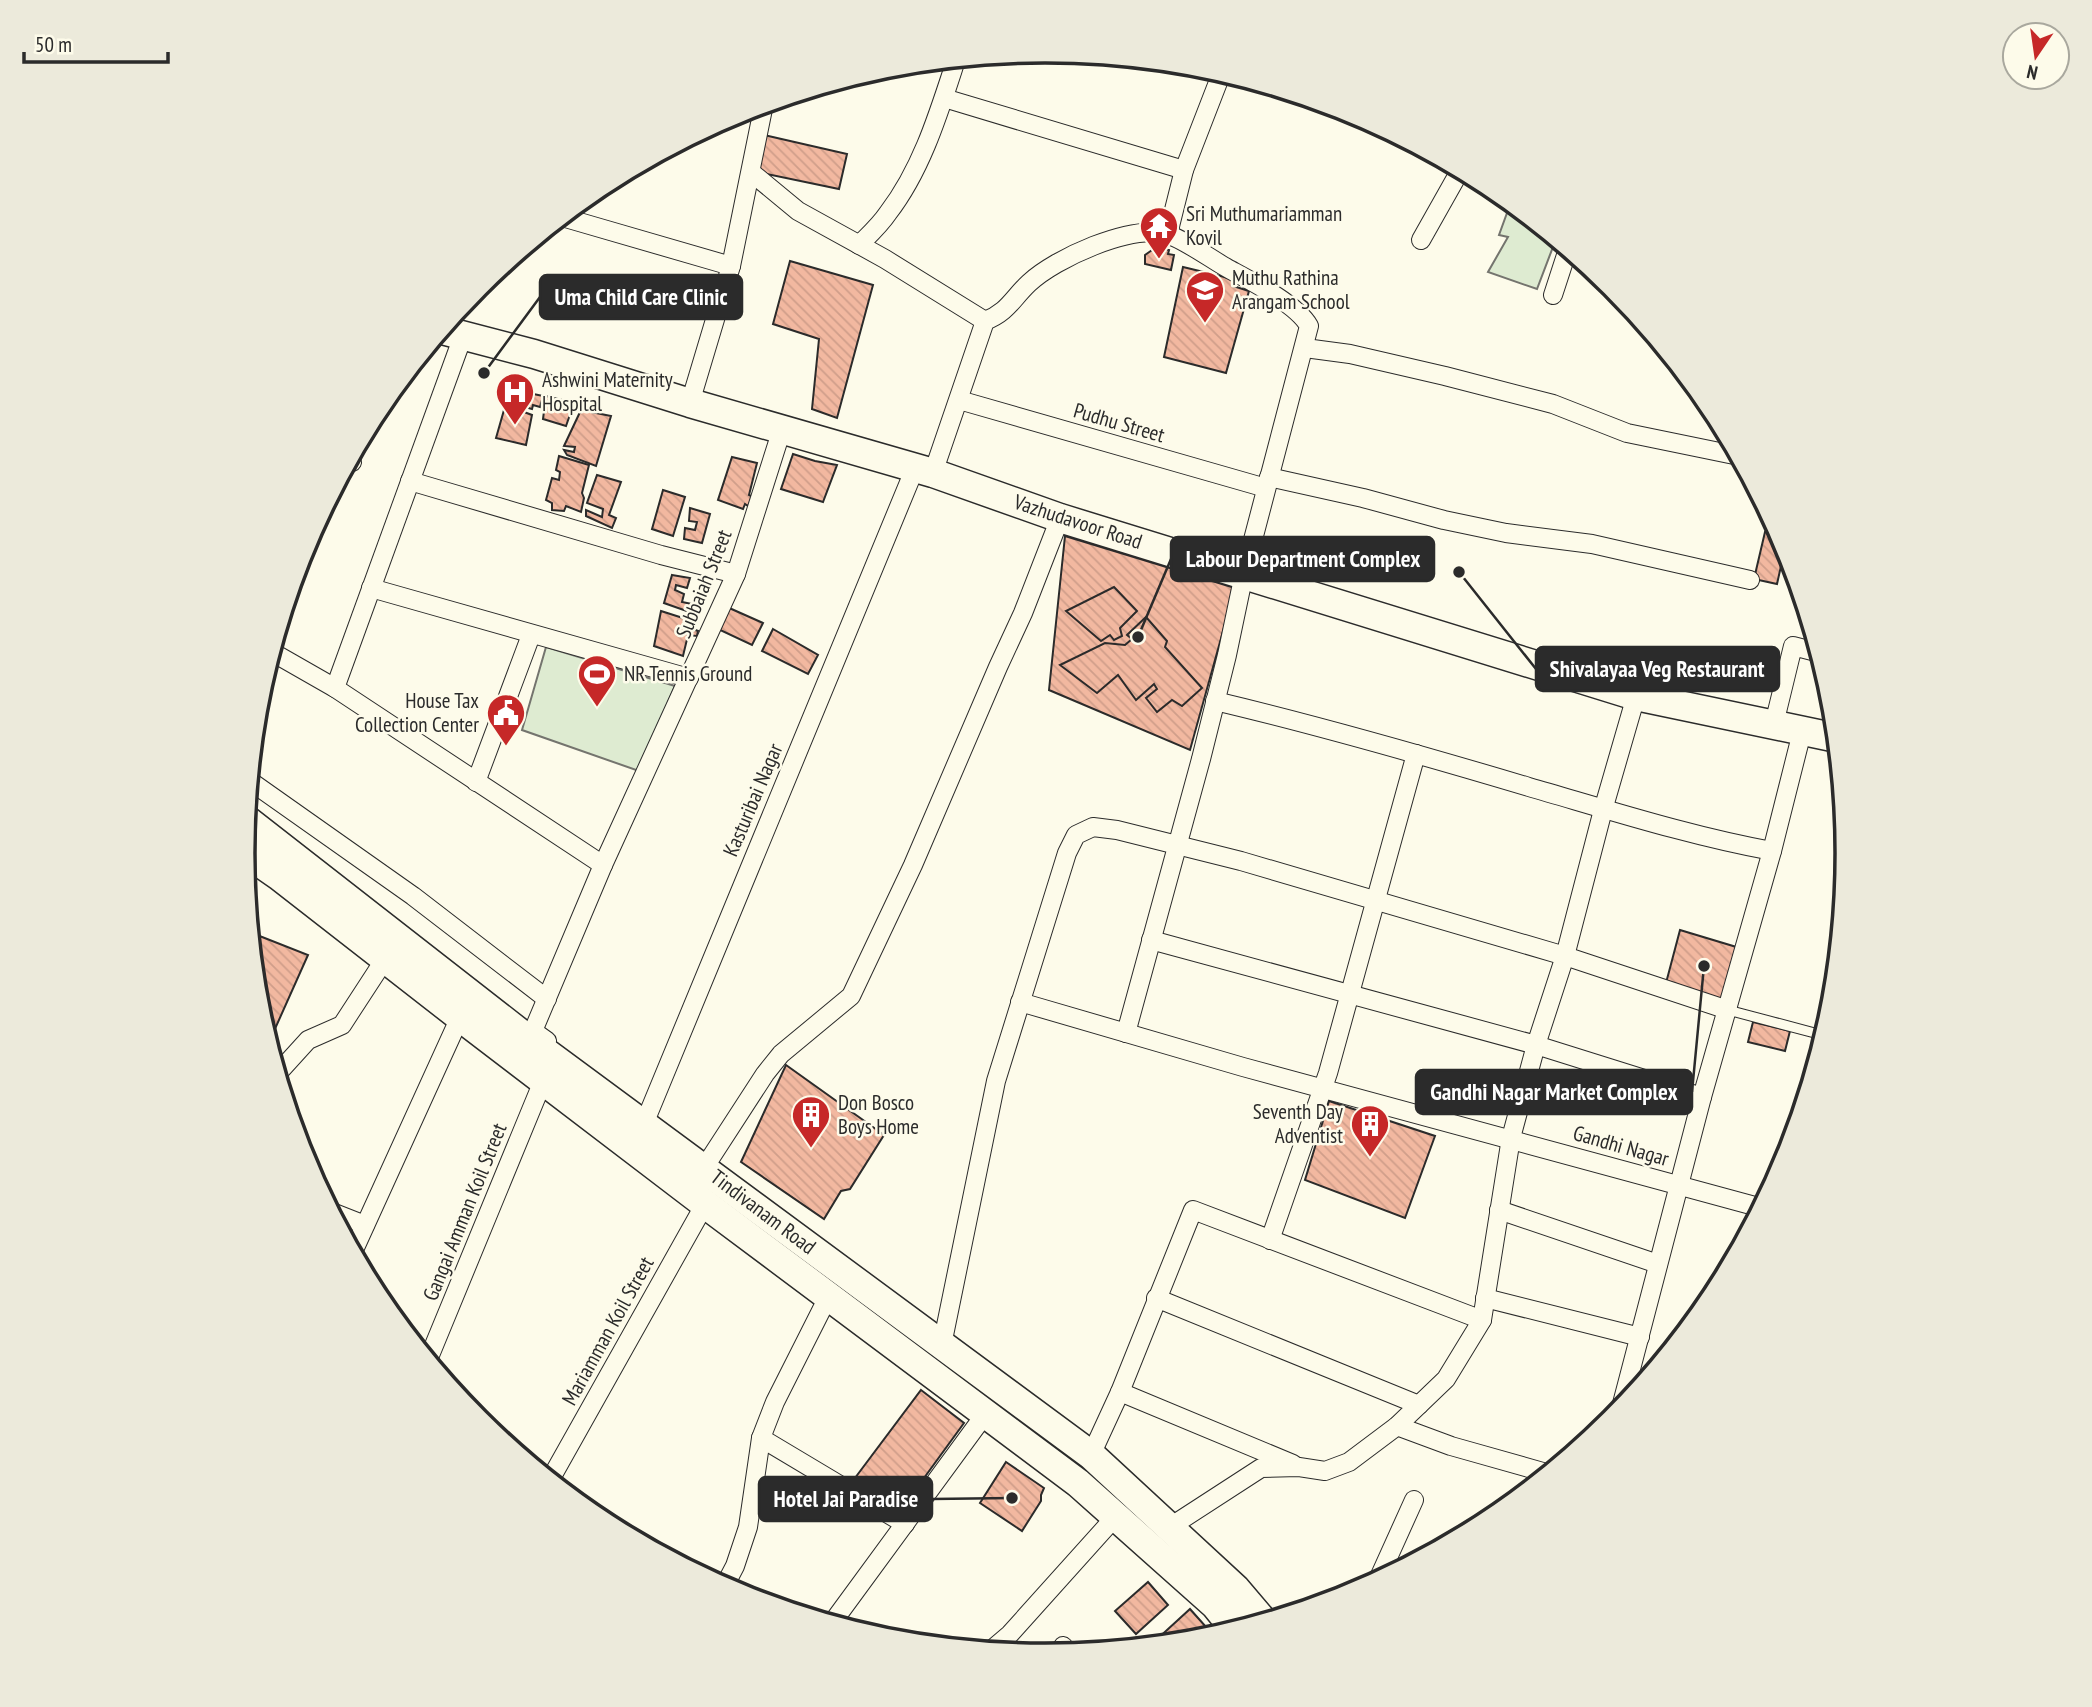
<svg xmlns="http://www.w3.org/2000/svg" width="2092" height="1707" font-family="'PT Sans Narrow',sans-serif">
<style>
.grass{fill:#deebd1;stroke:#74746e;stroke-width:2}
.building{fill:url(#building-back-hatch);stroke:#2b2b2b;stroke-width:2}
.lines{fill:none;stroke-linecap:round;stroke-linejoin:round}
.service-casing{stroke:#2b2b2b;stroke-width:11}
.minor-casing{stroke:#2b2b2b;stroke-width:20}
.primary-casing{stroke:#2b2b2b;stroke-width:31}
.trunk-casing{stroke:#2b2b2b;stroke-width:31}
.service{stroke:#fdfbea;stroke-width:9}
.minor{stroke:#fdfbea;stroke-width:18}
.primary{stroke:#fdfbea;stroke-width:28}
.trunk{stroke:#fdfbea;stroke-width:28}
.labels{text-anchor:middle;stroke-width:5;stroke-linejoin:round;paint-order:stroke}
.poi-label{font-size:21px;fill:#2b2b2b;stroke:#fdfbea;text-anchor:start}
.street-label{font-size:21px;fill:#2b2b2b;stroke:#fdfbea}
.rim{fill:none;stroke:#2b2b2b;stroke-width:3.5}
.leader{fill:none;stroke:#2b2b2b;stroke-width:2.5}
.callout-dot{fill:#2b2b2b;stroke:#fdfbea;stroke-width:2.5}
.callout{fill:#2b2b2b;stroke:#2b2b2b;stroke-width:2.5}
.callout-label{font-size:23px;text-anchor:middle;font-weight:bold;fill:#fff}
</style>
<defs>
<pattern id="building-back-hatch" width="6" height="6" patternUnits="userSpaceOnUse" patternTransform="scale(1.75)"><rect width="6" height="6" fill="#f2b8a0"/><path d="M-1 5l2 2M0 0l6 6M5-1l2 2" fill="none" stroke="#d09e8a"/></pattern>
</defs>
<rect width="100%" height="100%" fill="#fdfbea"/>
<!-- grass -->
<g class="grass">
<path d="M 1511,202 L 1556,239 L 1537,289 L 1488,272 L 1508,237 L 1499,235 Z"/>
<path d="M 546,647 L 675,686 L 639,771 L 522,730 Z"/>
</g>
<!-- building -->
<g class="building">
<path d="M 764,135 L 847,154 L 839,189 L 757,172 Z"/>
<path d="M 1155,248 L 1169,250 L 1168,254 L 1174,255 L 1171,270 L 1145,264 L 1145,255 Z"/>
<path d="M 790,261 L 873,285 L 837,418 L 812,409 L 819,339 L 773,324 Z"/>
<path d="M 1183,267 L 1233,279 L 1233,286 L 1249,291 L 1226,373 L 1164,357 Z"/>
<path d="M 510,389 L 543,396 L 540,407 L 533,405 L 532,409 L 525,407 L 524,412 L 532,415 L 526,445 L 496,438 Z"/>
<path d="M 546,396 L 574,403 L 566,426 L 543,419 Z"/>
<path d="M 581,410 L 611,416 L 596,466 L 567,455 L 564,450 L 574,452 L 575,447 L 564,446 Z"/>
<path d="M 793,454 L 815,461 L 837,465 L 823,502 L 781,489 Z"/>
<path d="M 559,456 L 589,465 L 582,493 L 584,498 L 581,512 L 566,506 L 564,511 L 552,510 L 552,503 L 546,500 L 552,478 L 559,480 L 560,472 L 556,470 Z"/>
<path d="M 732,457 L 757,463 L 749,495 L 753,497 L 748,506 L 745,504 L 743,509 L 718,500 Z"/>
<path d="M 597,475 L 621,482 L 609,515 L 616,518 L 612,528 L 586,516 L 586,510 L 602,517 L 603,509 L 587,503 Z"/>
<path d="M 663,490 L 685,497 L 673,536 L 652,529 Z"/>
<path d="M 690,508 L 710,514 L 702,543 L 684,539 L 685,528 L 695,530 L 697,522 L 689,521 Z"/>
<path d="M 1765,532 L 1782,536 L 1786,544 L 1777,584 L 1754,579 Z"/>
<path d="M 1065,536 L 1235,588 L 1190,750 L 1049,690 Z"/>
<path d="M 672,575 L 690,578 L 687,588 L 676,585 L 675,590 L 684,594 L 682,602 L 697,605 L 695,614 L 664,603 Z"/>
<path d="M 1114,587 L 1137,611 L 1120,628 L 1122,636 L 1114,640 L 1110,635 L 1101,641 L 1066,611 Z"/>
<path d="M 727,607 L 763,623 L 752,645 L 718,629 Z"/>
<path d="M 661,611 L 686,619 L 685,626 L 698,631 L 697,636 L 688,635 L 683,656 L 654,646 Z"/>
<path d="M 1146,617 L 1167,641 L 1165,647 L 1202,688 L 1182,706 L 1172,700 L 1157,712 L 1146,698 L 1157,689 L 1154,684 L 1136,700 L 1118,675 L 1097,693 L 1060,665 L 1105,643 L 1125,645 L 1132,639 L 1127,635 Z"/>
<path d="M 773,629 L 818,655 L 808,674 L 762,651 Z"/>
<path d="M 1680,930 L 1743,949 L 1726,1003 L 1666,983 Z"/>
<path d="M 257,935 L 308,955 L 270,1040 L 267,1039 L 259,1010 L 252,945 Z"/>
<path d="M 1753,1022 L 1790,1031 L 1785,1051 L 1748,1042 Z"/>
<path d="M 1817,1047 L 1822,1048 L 1812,1080 L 1808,1079 Z"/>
<path d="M 786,1065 L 884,1135 L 850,1189 L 841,1191 L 824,1219 L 741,1162 Z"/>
<path d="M 1329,1101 L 1435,1136 L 1405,1218 L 1305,1180 Z"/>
<path d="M 921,1390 L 964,1423 L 900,1511 L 855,1478 Z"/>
<path d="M 1006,1462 L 1044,1488 L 1041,1495 L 1041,1501 L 1022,1531 L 980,1503 Z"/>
<path d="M 1148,1582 L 1168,1605 L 1136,1634 L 1115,1611 Z"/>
<path d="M 1190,1609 L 1215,1637 L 1202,1641 L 1159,1645 L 1155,1641 Z"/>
</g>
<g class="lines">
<!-- service casing -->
<g class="service-casing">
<path id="service" d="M 1728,1010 L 1826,1036"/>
</g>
<!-- minor casing -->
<g class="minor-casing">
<g id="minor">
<path d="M 944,98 L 1184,170"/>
<path d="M 752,173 L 798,211 L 885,259 L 985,321"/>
<path d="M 562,217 L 731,266"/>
<path d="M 1168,234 L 1184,170 L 1222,72"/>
<path d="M 1421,240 L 1461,169"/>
<path d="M 859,245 C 869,235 880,225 888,213 C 922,169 939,112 956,60"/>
<path d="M 1553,295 L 1568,249"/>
<path d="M 1305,348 L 1350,354 L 1445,376 L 1553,404 L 1627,433 L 1739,456"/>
<path d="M 959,400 L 1266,488"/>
<path d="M 690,403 L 731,266 L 764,104"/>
<path d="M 350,461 L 352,462"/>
<path d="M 933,473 L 985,321 C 1008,312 1012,299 1029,283 C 1056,258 1129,225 1166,234 C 1182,238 1211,259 1227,268 C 1249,280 1297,304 1309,326 L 1244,574 L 1227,655 L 1201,759 L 1126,1033"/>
<path d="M 1269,477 L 1363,498 L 1444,520 L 1506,533 L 1592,544 L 1750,580"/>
<path d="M 410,481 L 661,555 L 736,574"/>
<path d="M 371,588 L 689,678"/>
<path d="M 272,652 L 335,688 L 603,865 L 533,1031 L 547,1041"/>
<path d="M 335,688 L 463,336"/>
<path d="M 1215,701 C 1321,726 1425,756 1529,787 C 1609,810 1690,836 1772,851"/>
<path d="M 1774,724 L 1793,646 L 1820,653"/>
<path d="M 250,781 L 413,896 L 547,999"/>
<path d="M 476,782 L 531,635"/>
<path d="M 603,865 L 736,574 L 782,429"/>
<path d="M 1151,940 L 1536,1045 L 1702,1097"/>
<path d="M 1020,1002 L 1243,1067 L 1762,1208"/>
<path d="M 278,1073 L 308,1040 L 342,1025 L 385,959"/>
<path d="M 637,1131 L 644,1124 L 915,468"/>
<path d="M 704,1168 L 765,1074 L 781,1054 L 851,996 L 913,865 L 998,667 L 1023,613 L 1060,518"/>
<path d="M 1499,1210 L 1658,1264"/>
<path d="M 332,1212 L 365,1225"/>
<path d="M 1270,1240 L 1328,1073 L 1416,754"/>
<path d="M 353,1252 L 460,1017"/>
<path d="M 1156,1298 L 1419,1405"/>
<path d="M 1485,1298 L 1640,1337"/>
<path d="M 942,1345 L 996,1081 L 1067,853 L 1076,835 L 1093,827 L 1117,830 L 1241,861 L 1565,956 L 1728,1010"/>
<path d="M 428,1360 L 543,1081"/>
<path d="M 1120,1392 L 1293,1464"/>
<path d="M 1619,1415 L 1702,1097 L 1772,851 L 1802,732"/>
<path d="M 1397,1426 L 1451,1446 L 1550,1474"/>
<path d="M 761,1438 L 905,1524"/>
<path d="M 1091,1455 L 1120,1392 L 1193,1210 L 1482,1320"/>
<path d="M 550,1480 L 705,1204"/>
<path d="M 1170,1527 L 1261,1468 L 1299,1467 L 1325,1471 L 1349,1462 L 1397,1426 L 1446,1379 L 1482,1320 L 1511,1138 L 1536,1045 L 1565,956 L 1603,810 L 1636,696"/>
<path d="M 1377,1582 L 1414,1500"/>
<path d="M 724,1587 L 735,1566 L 748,1527 L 761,1438 L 775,1402 L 828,1297"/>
<path d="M 832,1623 L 986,1413"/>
<path d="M 1063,1646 L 1070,1654"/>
<path d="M 990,1651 L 1010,1634 L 1116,1516"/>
</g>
</g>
<!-- primary casing -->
<g class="primary-casing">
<path id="primary" d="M 442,330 L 534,354 L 690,403 L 933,473 L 1060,518 L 1636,696 L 1837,738"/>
</g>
<!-- trunk casing -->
<g class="trunk-casing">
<g id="trunk">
<path d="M 247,820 L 529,1040 L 1091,1455 L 1236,1589 L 1264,1622"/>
<path d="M 243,851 L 279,876 L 460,1017 L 705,1204 L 1078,1483 L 1215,1605 L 1236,1631"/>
</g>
</g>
<!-- service -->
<use href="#service" class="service"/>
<!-- minor -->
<use href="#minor" class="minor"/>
<!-- primary -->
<use href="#primary" class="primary"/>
<!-- trunk -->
<use href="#trunk" class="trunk"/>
</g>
<!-- icons -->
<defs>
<g id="temple-pin" transform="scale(2.0125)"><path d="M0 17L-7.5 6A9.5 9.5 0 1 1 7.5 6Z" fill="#c62828" stroke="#fdfbea"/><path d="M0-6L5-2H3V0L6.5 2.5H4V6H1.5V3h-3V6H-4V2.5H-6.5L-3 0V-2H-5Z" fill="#fff"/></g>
<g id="school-pin" transform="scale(2.0125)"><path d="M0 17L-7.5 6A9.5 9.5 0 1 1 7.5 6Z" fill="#c62828" stroke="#fdfbea"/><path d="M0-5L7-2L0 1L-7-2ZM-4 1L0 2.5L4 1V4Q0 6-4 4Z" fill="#fff"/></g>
<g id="hospital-pin" transform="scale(2.0125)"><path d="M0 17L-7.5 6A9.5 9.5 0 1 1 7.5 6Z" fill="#c62828" stroke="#fdfbea"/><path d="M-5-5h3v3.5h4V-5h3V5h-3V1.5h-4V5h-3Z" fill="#fff"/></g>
<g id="stadium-pin" transform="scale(2.0125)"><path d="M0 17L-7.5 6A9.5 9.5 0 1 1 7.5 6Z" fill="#c62828" stroke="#fdfbea"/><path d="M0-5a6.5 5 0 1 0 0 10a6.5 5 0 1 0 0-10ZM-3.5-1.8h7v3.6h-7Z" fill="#fff"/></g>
<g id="civic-pin" transform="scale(2.0125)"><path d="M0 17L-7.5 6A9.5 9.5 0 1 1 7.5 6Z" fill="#c62828" stroke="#fdfbea"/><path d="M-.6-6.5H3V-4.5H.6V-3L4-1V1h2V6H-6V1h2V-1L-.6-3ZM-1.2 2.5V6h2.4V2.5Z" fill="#fff"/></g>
<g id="building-pin" transform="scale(2.0125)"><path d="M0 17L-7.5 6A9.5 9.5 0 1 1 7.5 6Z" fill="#c62828" stroke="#fdfbea"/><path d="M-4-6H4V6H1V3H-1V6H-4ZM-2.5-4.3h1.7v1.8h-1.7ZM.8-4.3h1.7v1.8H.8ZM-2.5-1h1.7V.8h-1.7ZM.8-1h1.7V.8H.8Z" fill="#fff"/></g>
</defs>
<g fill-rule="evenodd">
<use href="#temple-pin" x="1159" y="226"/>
<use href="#school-pin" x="1205" y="290"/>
<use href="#hospital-pin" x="515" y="392"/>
<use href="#stadium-pin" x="597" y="674"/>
<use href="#civic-pin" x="506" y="713"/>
<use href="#building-pin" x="811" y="1115"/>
<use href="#building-pin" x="1370" y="1124"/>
</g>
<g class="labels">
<!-- poi labels -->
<g class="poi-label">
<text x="1186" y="221">Sri Muthumariamman<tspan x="1186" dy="24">Kovil</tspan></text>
<text x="1232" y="285">Muthu Rathina<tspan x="1232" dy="24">Arangam School</tspan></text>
<text x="542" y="387">Ashwini Maternity<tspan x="542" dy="24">Hospital</tspan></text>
<text x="624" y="681">NR Tennis Ground</text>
<text x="479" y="708" text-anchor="end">House Tax<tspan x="479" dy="24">Collection Center</tspan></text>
<text x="838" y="1110">Don Bosco<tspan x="838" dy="24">Boys Home</tspan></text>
<text x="1343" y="1119" text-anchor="end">Seventh Day<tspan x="1343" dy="24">Adventist</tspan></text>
</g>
<!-- street labels -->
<g class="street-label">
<text transform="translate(1119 423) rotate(16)" y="7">Pudhu Street</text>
<text transform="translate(1078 522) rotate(18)" y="7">Vazhudavoor Road</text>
<text transform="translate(704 584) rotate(-68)" y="7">Subbaiah Street</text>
<text transform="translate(753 800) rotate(-67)" y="7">Kasturibai Nagar</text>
<text transform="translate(1621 1146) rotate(16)" y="7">Gandhi Nagar</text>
<text transform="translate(465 1212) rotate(-68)" y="7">Gangai Amman Koil Street</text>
<text transform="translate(763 1212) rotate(37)" y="7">Tindivanam Road</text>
<text transform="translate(608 1331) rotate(-61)" y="7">Mariamman Koil Street</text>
</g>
</g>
<!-- crop -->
<path d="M0 0H2092V1707H0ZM255 853a790 790 0 1 1 1580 0a790 790 0 1 1-1580 0Z" fill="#eceadb" fill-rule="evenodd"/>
<path class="rim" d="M255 853a790 790 0 1 1 1580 0a790 790 0 1 1-1580 0Z"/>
<!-- callouts -->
<path class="leader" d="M484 373L540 297M1138 637L1171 559M1459 572L1536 669M1704 966L1692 1092M1012 1498L932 1499"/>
<g class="callout-dot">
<circle cx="484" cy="373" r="7"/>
<circle cx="1138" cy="637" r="7"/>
<circle cx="1459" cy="572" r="7"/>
<circle cx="1704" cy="966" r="7"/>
<circle cx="1012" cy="1498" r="7"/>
</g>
<g class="callout">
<rect x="540" y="275" width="202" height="44" rx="7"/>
<rect x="1171" y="537" width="263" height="44" rx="7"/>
<rect x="1536" y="647" width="243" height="44" rx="7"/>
<rect x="1416" y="1070" width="276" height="44" rx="7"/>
<rect x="759" y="1477" width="173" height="44" rx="7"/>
</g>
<g class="callout-label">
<text x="641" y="305">Uma Child Care Clinic</text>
<text x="1303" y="567">Labour Department Complex</text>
<text x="1657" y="677">Shivalayaa Veg Restaurant</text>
<text x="1554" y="1100">Gandhi Nagar Market Complex</text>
<text x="846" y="1507">Hotel Jai Paradise</text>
</g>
<!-- north arrow -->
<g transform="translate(2036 56) rotate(193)"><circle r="33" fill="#fdfbea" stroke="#a9a89e" stroke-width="2"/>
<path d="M0-5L12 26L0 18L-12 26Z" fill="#c62828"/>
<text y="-10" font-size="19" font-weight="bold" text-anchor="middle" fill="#2b2b2b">N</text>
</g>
<!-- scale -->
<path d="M24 52v10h144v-10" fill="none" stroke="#2b2b2b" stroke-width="3.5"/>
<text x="35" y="52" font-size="21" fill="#2b2b2b" stroke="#fdfbea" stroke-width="5" paint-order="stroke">50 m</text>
</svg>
